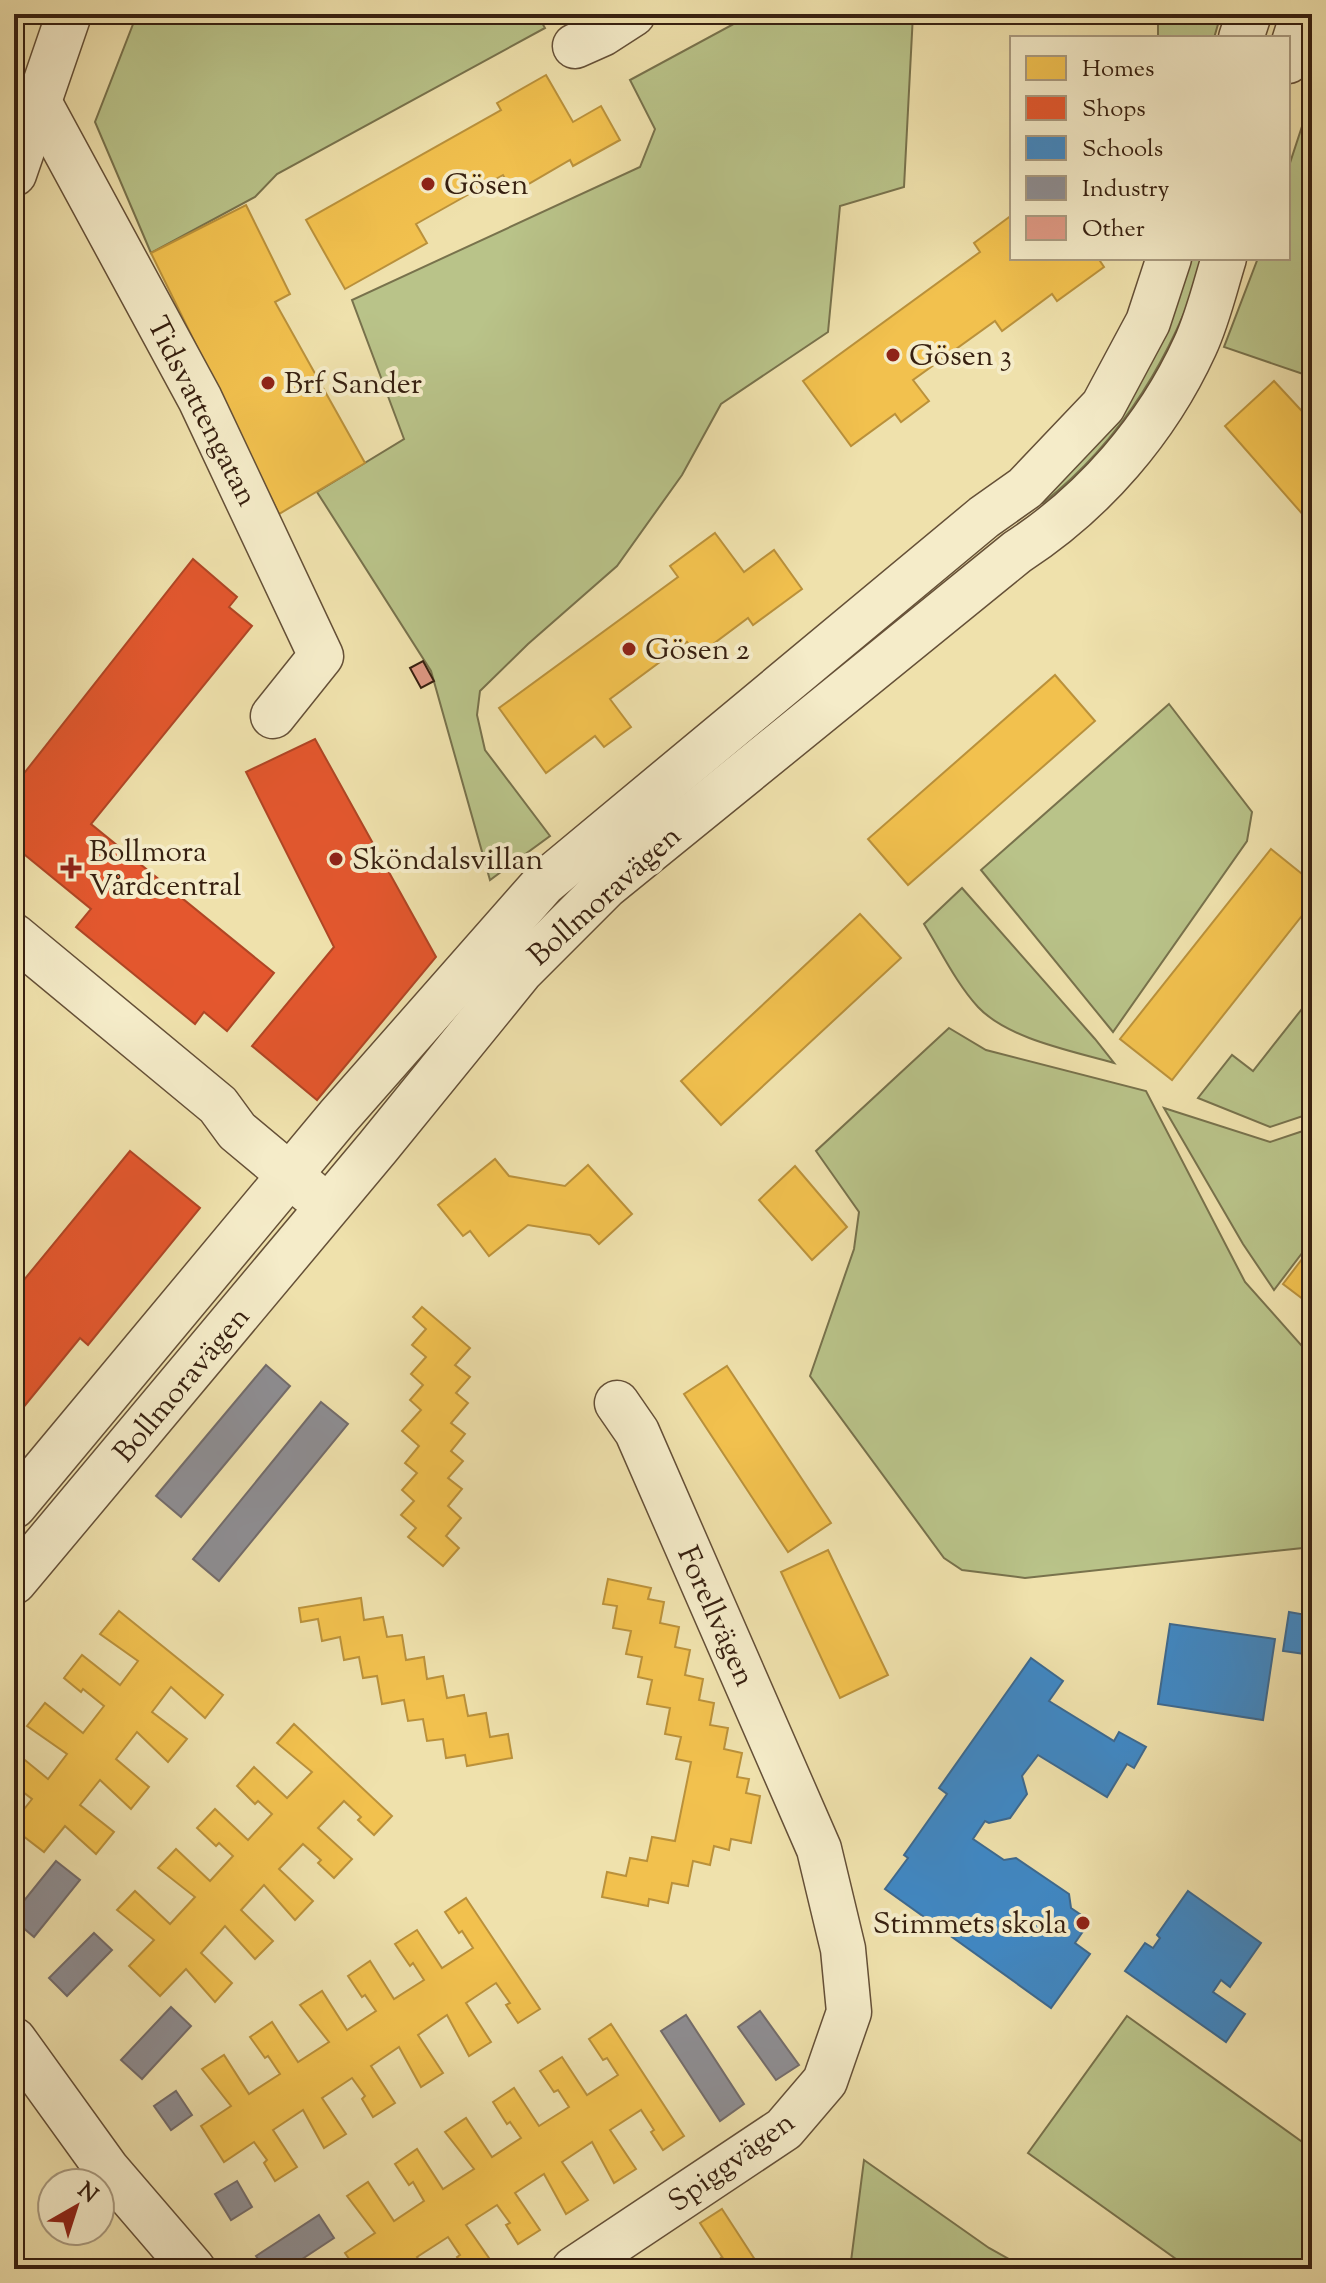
<svg xmlns="http://www.w3.org/2000/svg" width="1326" height="2283" font-family="'Sorts Mill Goudy',serif">
<style>
.green{fill:#b9c389;stroke:#78724c;stroke-width:2}
.homes{fill:#f2c14e;stroke:#ba913b;stroke-width:2}
.shops{fill:#e4572e;stroke:#b04625;stroke-width:2}
.schools{fill:#3f88c5;stroke:#3d698f;stroke-width:2}
.industry{fill:#8d8d92;stroke:#736c6b;stroke-width:2}
.building{fill:#de9883;stroke:#372010;stroke-width:2}
.lines{fill:none;stroke-linecap:round;stroke-linejoin:round}
.minor-casing{stroke:#655037;stroke-width:47}
.minor{stroke:#f5ecc9;stroke-width:44}
.poi-dot{fill:#8f2418;stroke:#f5ecc9;stroke-width:3}
.labels{text-anchor:middle;stroke-width:8;stroke-linejoin:round;paint-order:stroke}
.poi-label{font-size:30px;fill:#372010;stroke:#f5ecc9;text-anchor:start}
.street-label{font-size:30px;fill:#372010;stroke:#f5ecc9}
</style>
<rect width="100%" height="100%" fill="#efe1ac"/>
<filter id="stains"><feTurbulence type="fractalNoise" baseFrequency=".0025" numOctaves="4"/><feColorMatrix values="0 0 0 0 .2 0 0 0 0 .09 0 0 0 0 .02 0 0 0 .5 -.17"/></filter>
<radialGradient id="worn" r=".72"><stop offset=".6" stop-color="#630" stop-opacity="0"/><stop offset="1" stop-color="#630" stop-opacity=".3"/></radialGradient>
<!-- green -->
<g class="green">
<path d="M 137,14 L 537,14 L 545,28 L 277,174 L 255,197 L 151,253 L 95,122 Z"/>
<path d="M 752,14 L 913,14 L 904,187 L 840,206 L 828,332 L 721,404 L 682,475 L 617,566 L 528,644 L 480,691 L 477,715 L 485,750 L 550,836 L 490,880 L 431,671 L 317,492 L 404,439 L 352,300 L 640,167 L 655,129 L 630,80 Z"/>
<path d="M 1158,14 L 1221,14 L 1214,38 L 1158,38 Z"/>
<path d="M 1312,96 L 1312,377 L 1224,347 L 1258,258 L 1288,258 L 1288,169 Z"/>
<path d="M 1189,258 L 1205,258 C 1173,354 1124,439 1043,503 L 1037,495 Z"/>
<path d="M 1169,704 L 1252,812 L 1247,841 L 1113,1032 L 981,870 Z"/>
<path d="M 962,888 L 1095,1039 L 1114,1063 C 1073,1051 1008,1039 978,1007 C 956,983 941,951 924,924 Z"/>
<path d="M 1309,1000 L 1312,1003 L 1312,1113 L 1270,1127 L 1198,1098 L 1232,1055 L 1253,1071 Z"/>
<path d="M 949,1028 L 986,1050 L 1146,1091 L 1245,1282 L 1302,1346 L 1312,1361 L 1312,1547 L 1025,1578 L 962,1570 L 944,1558 L 810,1376 L 854,1249 L 859,1212 L 816,1151 Z"/>
<path d="M 1164,1108 L 1270,1142 L 1312,1128 L 1312,1240 L 1274,1290 L 1243,1244 Z"/>
<path d="M 1127,2016 L 1312,2149 L 1312,2269 L 1190,2269 L 1028,2153 Z"/>
<path d="M 864,2160 L 989,2248 L 1027,2269 L 850,2269 Z"/>
</g>
<!-- homes -->
<g class="homes">
<path d="M 546,75 L 573,122 L 601,106 L 620,140 L 573,166 L 570,160 L 513,193 L 503,175 L 416,224 L 427,243 L 345,289 L 306,220 L 501,110 L 497,103 Z"/>
<path d="M 246,205 L 290,294 L 275,302 L 365,463 L 279,514 L 151,253 Z"/>
<path d="M 1012,215 L 1012,258 L 1098,258 L 1104,267 L 1057,301 L 1052,294 L 1002,331 L 995,321 L 913,380 L 929,401 L 901,422 L 895,414 L 851,446 L 803,381 L 980,252 L 974,243 Z"/>
<path d="M 1274,381 L 1312,422 L 1312,525 L 1225,426 Z"/>
<path d="M 715,533 L 744,572 L 774,550 L 802,589 L 753,625 L 748,618 L 697,656 L 687,642 L 610,699 L 631,727 L 604,747 L 595,736 L 546,773 L 499,708 L 678,577 L 670,566 Z"/>
<path d="M 1055,675 L 1095,721 L 908,885 L 868,839 Z"/>
<path d="M 1271,849 L 1312,882 L 1312,903 L 1172,1080 L 1120,1039 Z"/>
<path d="M 860,914 L 901,958 L 721,1125 L 681,1081 Z"/>
<path d="M 495,1159 L 509,1176 L 565,1186 L 588,1165 L 632,1214 L 599,1244 L 590,1235 L 528,1225 L 489,1256 L 470,1231 L 463,1236 L 438,1205 Z"/>
<path d="M 795,1166 L 847,1227 L 812,1260 L 759,1200 Z"/>
<path d="M 1312,1246 L 1312,1306 L 1283,1284 Z"/>
<path d="M 422,1307 L 470,1348 L 455,1365 L 470,1377 L 456,1393 L 468,1403 L 451,1423 L 465,1434 L 451,1451 L 463,1461 L 448,1478 L 462,1489 L 448,1506 L 461,1518 L 446,1536 L 459,1548 L 443,1566 L 408,1537 L 416,1528 L 401,1515 L 414,1501 L 402,1490 L 417,1473 L 405,1463 L 419,1446 L 402,1431 L 421,1410 L 410,1400 L 423,1385 L 411,1374 L 426,1357 L 412,1345 L 426,1329 L 413,1317 Z"/>
<path d="M 727,1366 L 831,1523 L 788,1552 L 684,1394 Z"/>
<path d="M 828,1550 L 888,1675 L 840,1698 L 781,1572 Z"/>
<path d="M 608,1579 L 651,1588 L 648,1599 L 664,1602 L 660,1623 L 679,1627 L 675,1647 L 690,1650 L 685,1675 L 703,1679 L 699,1700 L 714,1703 L 710,1725 L 728,1728 L 724,1749 L 742,1753 L 737,1777 L 749,1779 L 746,1793 L 760,1796 L 751,1843 L 731,1839 L 729,1850 L 714,1846 L 710,1865 L 693,1861 L 688,1886 L 672,1883 L 668,1903 L 649,1899 L 648,1906 L 602,1897 L 607,1872 L 626,1876 L 630,1858 L 647,1861 L 652,1837 L 675,1841 L 691,1762 L 676,1759 L 681,1737 L 665,1734 L 670,1708 L 647,1704 L 652,1680 L 638,1677 L 642,1657 L 626,1654 L 631,1631 L 613,1628 L 617,1606 L 603,1604 Z"/>
<path d="M 361,1598 L 364,1620 L 383,1617 L 387,1637 L 402,1635 L 406,1660 L 424,1657 L 427,1679 L 443,1676 L 447,1698 L 464,1695 L 468,1716 L 486,1713 L 490,1737 L 508,1734 L 512,1758 L 467,1766 L 465,1755 L 446,1758 L 443,1739 L 427,1741 L 423,1719 L 408,1721 L 404,1700 L 382,1704 L 377,1676 L 363,1678 L 359,1657 L 344,1660 L 340,1637 L 322,1641 L 318,1619 L 301,1622 L 299,1608 Z"/>
<path d="M 119,1611 L 223,1695 L 205,1718 L 171,1687 L 152,1712 L 187,1739 L 168,1762 L 137,1732 L 116,1759 L 149,1787 L 131,1809 L 100,1780 L 80,1805 L 114,1832 L 96,1854 L 65,1826 L 44,1852 L 14,1829 L 14,1822 L 32,1799 L 14,1785 L 14,1751 L 48,1779 L 67,1754 L 27,1726 L 45,1703 L 83,1733 L 104,1706 L 83,1689 L 81,1692 L 64,1678 L 82,1655 L 120,1685 L 138,1661 L 100,1634 Z"/>
<path d="M 294,1724 L 392,1816 L 374,1835 L 358,1820 L 361,1817 L 344,1801 L 318,1828 L 352,1859 L 334,1878 L 318,1863 L 321,1860 L 303,1844 L 279,1869 L 313,1901 L 295,1920 L 264,1885 L 241,1910 L 273,1941 L 255,1959 L 225,1926 L 201,1953 L 232,1983 L 215,2002 L 186,1969 L 160,1996 L 129,1966 L 154,1940 L 117,1910 L 135,1891 L 170,1924 L 195,1897 L 158,1868 L 176,1849 L 210,1881 L 233,1856 L 219,1843 L 216,1846 L 197,1828 L 215,1809 L 248,1840 L 272,1814 L 258,1801 L 255,1804 L 237,1786 L 254,1767 L 287,1798 L 312,1772 L 277,1743 Z"/>
<path d="M 466,1898 L 540,2009 L 518,2023 L 506,2005 L 510,2003 L 496,1983 L 466,2003 L 491,2042 L 469,2056 L 447,2015 L 418,2035 L 443,2073 L 421,2087 L 399,2047 L 371,2066 L 395,2103 L 373,2117 L 362,2099 L 365,2096 L 352,2078 L 322,2098 L 346,2134 L 324,2148 L 303,2110 L 273,2130 L 297,2167 L 275,2181 L 264,2163 L 267,2160 L 254,2142 L 224,2162 L 201,2126 L 231,2106 L 202,2069 L 224,2055 L 249,2094 L 280,2074 L 268,2056 L 265,2058 L 250,2037 L 272,2022 L 298,2062 L 329,2042 L 300,2005 L 322,1991 L 347,2030 L 376,2011 L 365,1995 L 362,1997 L 348,1976 L 370,1961 L 394,1999 L 424,1980 L 413,1963 L 410,1966 L 395,1944 L 417,1930 L 442,1968 L 473,1948 L 462,1931 L 459,1933 L 445,1912 Z"/>
<path d="M 611,2024 L 684,2136 L 663,2150 L 651,2132 L 654,2130 L 641,2110 L 610,2130 L 636,2169 L 614,2183 L 592,2142 L 562,2162 L 588,2200 L 566,2214 L 544,2174 L 515,2193 L 540,2230 L 518,2244 L 506,2225 L 510,2223 L 497,2205 L 466,2225 L 491,2261 L 478,2269 L 465,2269 L 457,2257 L 460,2255 L 448,2237 L 417,2257 L 425,2269 L 356,2269 L 345,2253 L 375,2233 L 347,2196 L 368,2182 L 394,2221 L 424,2201 L 413,2182 L 409,2185 L 395,2164 L 417,2149 L 443,2189 L 474,2169 L 445,2132 L 466,2118 L 492,2157 L 521,2138 L 510,2122 L 507,2124 L 493,2102 L 514,2088 L 539,2126 L 569,2107 L 558,2090 L 554,2092 L 540,2071 L 562,2057 L 587,2095 L 618,2075 L 607,2058 L 603,2060 L 589,2039 Z"/>
<path d="M 722,2209 L 761,2269 L 730,2269 L 700,2223 Z"/>
<path d="M 721,2258 L 728,2269 L 705,2269 Z"/>
</g>
<!-- shops -->
<g class="shops">
<path d="M 193,559 L 237,597 L 229,607 L 252,626 L 91,824 L 274,973 L 227,1031 L 204,1012 L 195,1024 L 76,927 L 91,909 L 14,846 L 14,786 Z"/>
<path d="M 315,739 L 436,957 L 317,1100 L 252,1046 L 334,947 L 246,772 Z"/>
<path d="M 130,1151 L 200,1208 L 88,1345 L 80,1338 L 22,1409 L 14,1402 L 14,1292 Z"/>
</g>
<!-- schools -->
<g class="schools">
<path d="M 1289,1612 L 1312,1616 L 1312,1655 L 1283,1651 Z"/>
<path d="M 1170,1624 L 1275,1639 L 1263,1720 L 1158,1704 Z"/>
<path d="M 1031,1658 L 1063,1681 L 1049,1701 L 1114,1741 L 1119,1732 L 1146,1747 L 1134,1768 L 1127,1764 L 1107,1797 L 1038,1755 L 1022,1776 L 1027,1794 L 1010,1818 L 989,1823 L 985,1821 L 973,1839 L 1004,1860 L 1016,1858 L 1069,1894 L 1071,1908 L 1090,1921 L 1075,1943 L 1090,1954 L 1051,2008 L 885,1889 L 908,1858 L 904,1855 L 947,1794 L 939,1788 Z"/>
<path d="M 1188,1891 L 1261,1943 L 1230,1987 L 1221,1980 L 1213,1992 L 1245,2014 L 1226,2042 L 1125,1971 L 1145,1943 L 1153,1948 L 1160,1938 L 1157,1935 Z"/>
</g>
<!-- industry -->
<g class="industry">
<path d="M 266,1365 L 290,1386 L 181,1517 L 156,1496 Z"/>
<path d="M 321,1402 L 348,1424 L 219,1581 L 193,1559 Z"/>
<path d="M 56,1861 L 80,1880 L 34,1937 L 14,1920 L 14,1913 Z"/>
<path d="M 94,1933 L 112,1950 L 67,1996 L 49,1978 Z"/>
<path d="M 171,2007 L 191,2026 L 142,2079 L 121,2060 Z"/>
<path d="M 760,2011 L 799,2065 L 776,2080 L 738,2027 Z"/>
<path d="M 686,2015 L 744,2104 L 720,2121 L 661,2031 Z"/>
<path d="M 176,2091 L 192,2115 L 171,2130 L 154,2106 Z"/>
<path d="M 237,2181 L 252,2207 L 231,2220 L 215,2194 Z"/>
<path d="M 319,2215 L 334,2238 L 287,2269 L 265,2269 L 256,2256 Z"/>
</g>
<!-- building -->
<path class="building" d="M 423,661 L 434,681 L 421,688 L 410,668 Z"/>
<g class="lines">
<!-- minor casing -->
<g class="minor-casing">
<g id="minor">
<path d="M 1241,38 L 1249,14"/>
<path d="M 575,46 L 602,34 L 633,14"/>
<path d="M 1288,61 L 1303,14"/>
<path d="M 39,102 L 200,399 L 321,656 L 273,716"/>
<path d="M 14,174 L 69,14"/>
<path d="M 14,936 L 218,1105 L 237,1131 L 310,1192"/>
<path d="M 14,1506 L 338,1117 L 544,883 L 984,517 L 1025,488 L 1103,406 L 1148,322 L 1169,258"/>
<path d="M 14,1582 L 378,1147 L 521,971 L 606,886 L 1017,552 C 1094,502 1157,429 1195,346 C 1208,318 1215,287 1224,258"/>
<path d="M 14,2040 L 107,2169 L 193,2269"/>
<path d="M 574,2269 L 784,2129 L 825,2081 L 849,2012 L 843,1949 L 819,1849 L 637,1432 L 617,1403"/>
</g>
</g>
<!-- minor -->
<use href="#minor" class="minor"/>
</g>
<!-- markers -->
<g class="poi-dot">
<circle cx="428" cy="184" r="8"/>
<circle cx="893" cy="355" r="8"/>
<circle cx="268" cy="383" r="8"/>
<circle cx="629" cy="649" r="8"/>
<circle cx="336" cy="859" r="8"/>
<path d="M67 856h8v8h8v8h-8v8h-8v-8h-8v-8h8z"/>
<circle cx="1083" cy="1923" r="8"/>
</g>
<g class="labels">
<!-- poi labels -->
<g class="poi-label">
<text x="444" y="194">Gösen</text>
<text x="909" y="365">Gösen 3</text>
<text x="284" y="393">Brf Sander</text>
<text x="645" y="659">Gösen 2</text>
<text x="89" y="861">Bollmora<tspan x="89" dy="34">Vårdcentral</tspan></text>
<text x="352" y="869">Sköndalsvillan</text>
<text x="1067" y="1933" text-anchor="end">Stimmets skola</text>
</g>
<!-- street labels -->
<g class="street-label">
<text transform="translate(203 411) rotate(63)" y="10">Tidsvattengatan</text>
<text transform="translate(604 895) rotate(-42)" y="10">Bollmoravägen</text>
<text transform="translate(181 1384) rotate(-50)" y="10">Bollmoravägen</text>
<text transform="translate(717 1616) rotate(66)" y="10">Forellvägen</text>
<text transform="translate(731 2161) rotate(-36)" y="10">Spiggvägen</text>
</g>
</g>
<!-- margin -->
<rect width="1326" height="2283" fill="none" stroke="#efe1ac" stroke-width="48"/>
<rect x="16" y="16" width="1294" height="2251" fill="none" stroke="#372010" stroke-width="4"/>
<rect x="24" y="24" width="1278" height="2235" fill="none" stroke="#372010" stroke-width="2"/>
<!-- legend -->
<rect x="1010" y="36" width="280" height="224" fill="#f5ecc9" stroke="#a99a7f" stroke-width="2"/>
<rect x="1026" y="56" width="40" height="24" fill="#f2c14e" stroke="#a99a7f" stroke-width="2"/>
<text x="1082" y="76" font-size="24" fill="#372010">Homes</text>
<rect x="1026" y="96" width="40" height="24" fill="#e4572e" stroke="#a99a7f" stroke-width="2"/>
<text x="1082" y="116" font-size="24" fill="#372010">Shops</text>
<rect x="1026" y="136" width="40" height="24" fill="#3f88c5" stroke="#a99a7f" stroke-width="2"/>
<text x="1082" y="156" font-size="24" fill="#372010">Schools</text>
<rect x="1026" y="176" width="40" height="24" fill="#8d8d92" stroke="#a99a7f" stroke-width="2"/>
<text x="1082" y="196" font-size="24" fill="#372010">Industry</text>
<rect x="1026" y="216" width="40" height="24" fill="#de9883" stroke="#a99a7f" stroke-width="2"/>
<text x="1082" y="236" font-size="24" fill="#372010">Other</text>
<!-- north arrow -->
<g transform="translate(76 2207) rotate(39)"><circle r="38" fill="#f5ecc9" stroke="#a99a7f" stroke-width="2"/>
<path d="M0-6L14 30L0 20L-14 30Z" fill="#8f2418"/>
<text y="-12" font-size="22" font-weight="bold" text-anchor="middle" fill="#372010">N</text>
</g>
<rect width="100%" height="100%" filter="url(#stains)"/>
<rect width="100%" height="100%" fill="url(#worn)"/>
</svg>
